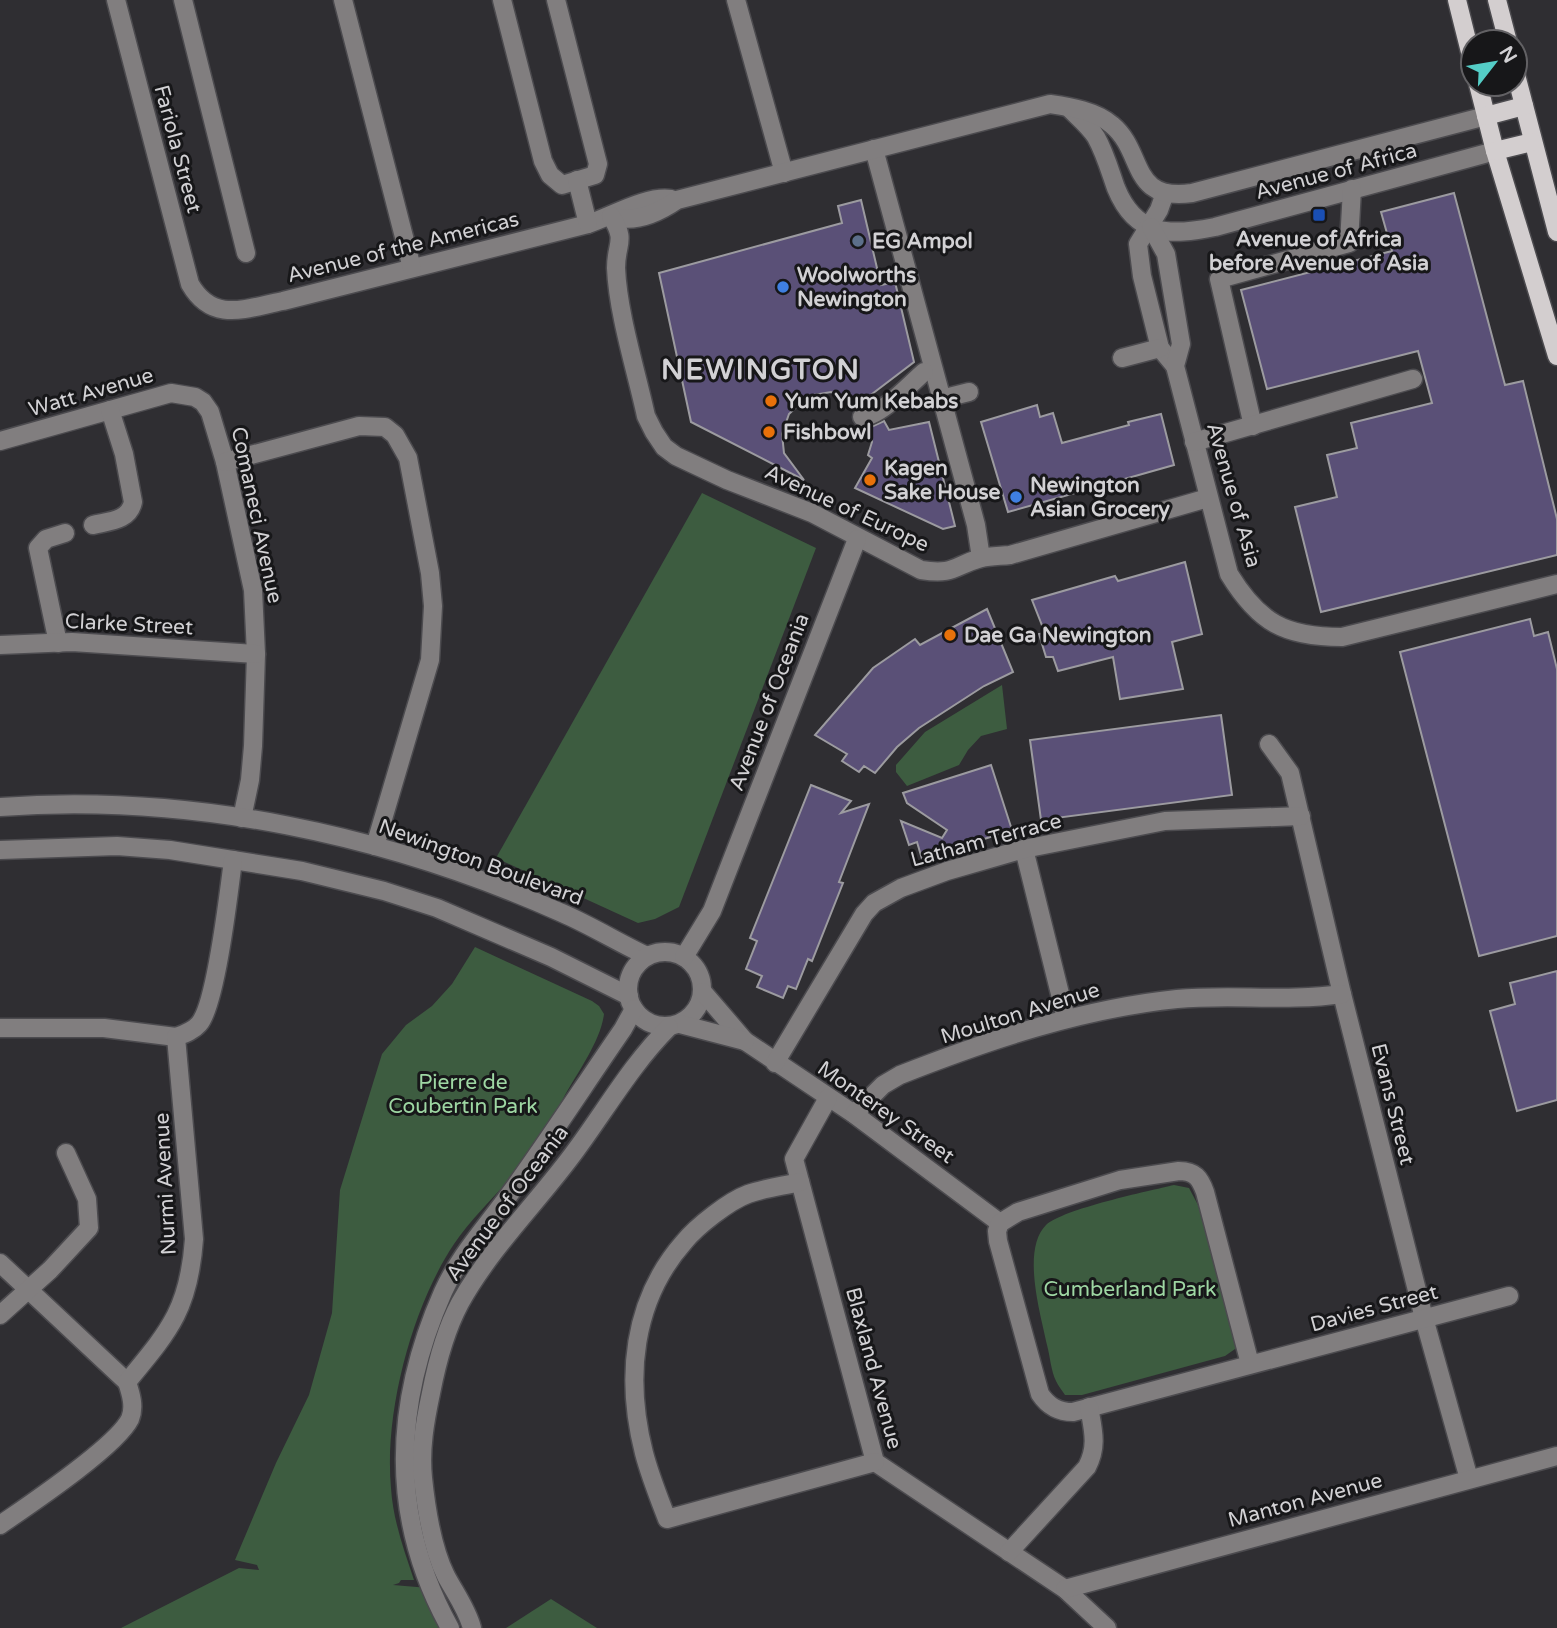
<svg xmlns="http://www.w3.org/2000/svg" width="1557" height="1628" font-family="'Varela Round',sans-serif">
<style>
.green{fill:#3d5c40}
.building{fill:#5a5077;stroke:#9c9ba0;stroke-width:2}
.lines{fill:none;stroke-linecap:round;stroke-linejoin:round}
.minor-casing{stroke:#4c4b4f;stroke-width:21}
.major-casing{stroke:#4c4b4f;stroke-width:21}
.minor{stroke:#817e7f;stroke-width:18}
.major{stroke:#d3cecf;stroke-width:18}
.transit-dot{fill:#1a4fb4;stroke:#171719;stroke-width:2.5}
.service-dot{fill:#5c6f8a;stroke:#171719;stroke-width:2.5}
.shop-dot{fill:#3f7fe0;stroke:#171719;stroke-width:2.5}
.food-dot{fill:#e8710a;stroke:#171719;stroke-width:2.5}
.labels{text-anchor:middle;stroke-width:6;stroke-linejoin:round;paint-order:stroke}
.street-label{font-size:21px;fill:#d2d1d4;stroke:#171719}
.poi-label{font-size:21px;font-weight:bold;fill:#d2d1d4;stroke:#171719;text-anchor:start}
.park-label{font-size:21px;fill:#9ed7a3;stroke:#171719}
.district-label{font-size:28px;font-weight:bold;letter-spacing:2px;fill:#d2d1d4;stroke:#171719}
</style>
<rect width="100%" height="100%" fill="#2f2e32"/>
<!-- green -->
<g class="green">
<path d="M 702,493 L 816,548 L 679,907 L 655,919 L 638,923 L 496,858 Z"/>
<path d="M 1002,685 L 1007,729 L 981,736 L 968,750 L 959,765 L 907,786 L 896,772 L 896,765 L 925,732 Z"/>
<path d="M 475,947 L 592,1001 L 599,1006 L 604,1014 C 601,1040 578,1072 565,1095 C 552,1121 538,1144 520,1167 C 499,1193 473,1216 454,1244 C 412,1307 384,1412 391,1488 C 393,1520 404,1550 414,1580 L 401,1580 L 399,1583 L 393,1585 L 429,1588 L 450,1628 L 121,1628 L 239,1568 L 259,1570 L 257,1565 L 235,1560 L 276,1463 L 309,1395 L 332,1313 L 340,1190 L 382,1054 L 406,1025 L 432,1006 L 452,984 Z"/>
<path d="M 1174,1185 L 1189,1188 L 1198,1205 L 1237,1341 L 1235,1349 L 1225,1356 L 1082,1395 L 1065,1395 C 1062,1390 1058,1386 1056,1381 C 1051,1371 1050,1356 1047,1345 C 1041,1315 1021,1250 1046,1225 C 1063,1209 1149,1191 1174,1185 Z"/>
<path d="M 551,1599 L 597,1628 L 506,1628 Z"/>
</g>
<!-- building -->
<g class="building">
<path d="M 1454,193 L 1505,385 L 1523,381 L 1557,519 L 1557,555 L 1321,612 L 1295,507 L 1337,497 L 1327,455 L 1357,448 L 1351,423 L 1432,403 L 1418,351 L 1267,389 L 1241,290 L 1392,251 L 1381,212 Z"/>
<path d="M 861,200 L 881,285 L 895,282 L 914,362 L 872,394 L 875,400 L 866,405 L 859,406 L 855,401 L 831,392 L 808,396 L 789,414 L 782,434 L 784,453 L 804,480 L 691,422 L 659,273 L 842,223 L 838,206 Z"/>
<path d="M 1037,405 L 1040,417 L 1053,413 L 1062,443 L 1129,425 L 1128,422 L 1161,414 L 1174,465 L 1008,512 L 981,422 Z"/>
<path d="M 884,421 L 889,430 L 929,422 L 955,526 L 943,529 L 855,488 L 872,458 L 868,455 L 872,442 L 871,427 Z"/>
<path d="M 1185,562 L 1202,634 L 1172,642 L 1183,689 L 1120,699 L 1113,657 L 1058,671 L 1053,657 L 1046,657 L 1039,634 L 1045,633 L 1032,600 L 1115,576 L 1118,581 Z"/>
<path d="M 987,609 L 1013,672 L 984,686 L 919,728 L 897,747 L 875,773 L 864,766 L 859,772 L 842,761 L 847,754 L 815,735 L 873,668 L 915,639 L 920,645 Z"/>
<path d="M 1530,619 L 1534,636 L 1548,632 L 1557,669 L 1557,936 L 1479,956 L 1400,652 Z"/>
<path d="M 1221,715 L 1232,795 L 1041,820 L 1030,740 Z"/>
<path d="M 991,765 L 1012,830 L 922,859 L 917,842 L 909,845 L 901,821 L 942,838 L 947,830 L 907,803 L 903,793 Z"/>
<path d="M 811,785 L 851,801 L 841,813 L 869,804 L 839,882 L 843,883 L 812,961 L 808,959 L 796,989 L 788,986 L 783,998 L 757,987 L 762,976 L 746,969 L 757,941 L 750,938 Z"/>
<path d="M 1557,971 L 1557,1100 L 1517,1111 L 1490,1011 L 1515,1004 L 1510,983 Z"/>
</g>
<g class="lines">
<!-- minor casing -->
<g class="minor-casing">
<g id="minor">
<path d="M 116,0 L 190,284 C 213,324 246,308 283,301 L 588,224 C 612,216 647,195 671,199"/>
<path d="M 183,0 L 246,253"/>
<path d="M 343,0 L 412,268"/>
<path d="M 502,0 L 543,161 L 550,175 L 562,185 L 595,175 L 598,164 L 556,0"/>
<path d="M 736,0 L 784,173"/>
<path d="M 1070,109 C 1079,118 1089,126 1096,137 C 1105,153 1110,171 1116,188 C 1136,237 1170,236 1215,227 L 1495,151"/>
<path d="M 874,149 L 976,525 L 981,558"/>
<path d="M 577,180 L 588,224"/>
<path d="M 1165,193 L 1159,210 L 1138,244 L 1142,276 L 1160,348 L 1175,366"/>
<path d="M 611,216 C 634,224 658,213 677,200 L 1050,104 C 1071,107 1096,111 1112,125 C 1145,152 1129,202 1192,193 L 1486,116"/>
<path d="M 611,216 C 627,242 616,242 616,268 C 618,314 636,370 646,416 L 654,432 L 664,447 L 676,456 L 727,480 L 812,513 L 921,570 C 955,575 953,566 981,558 C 990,556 1001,556 1010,555 L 1208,498"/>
<path d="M 1151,227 L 1166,254 L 1181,344 L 1175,366 L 1229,574 C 1259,623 1285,637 1342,637 L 1557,584"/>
<path d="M 1122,358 L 1160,348"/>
<path d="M 941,399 L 969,392"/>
<path d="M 862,417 C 880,417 909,385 924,372"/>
<path d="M 1253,426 L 1219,279 L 1349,243 L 1352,189"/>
<path d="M 0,441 L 171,393 L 195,397 L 203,402 L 210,412 L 225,462 L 253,590 L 256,654 L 253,746 L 250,780 L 242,818"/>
<path d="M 1194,442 L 1413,379"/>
<path d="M 225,462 L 359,426 L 385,427 L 395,435 L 408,458 L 430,573 L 433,606 L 430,660 L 375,846"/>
<path d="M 93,525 C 109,521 129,521 133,502 L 124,454 L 110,410"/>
<path d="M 58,643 L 38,548 L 46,539 L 65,533"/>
<path d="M 0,645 L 72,642 L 256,654"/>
<path d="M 1269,744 L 1290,773 L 1342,994 L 1424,1318 L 1469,1479"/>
<path d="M 0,807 C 192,793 387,835 562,913 C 592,926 619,943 647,956"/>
<path d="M 1024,849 L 1066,1018"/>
<path d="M 0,850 L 117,846 L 170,850 L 302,871 L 384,891 L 437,908 L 551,957 L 629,996"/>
<circle cx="665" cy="989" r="37"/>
<path d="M 684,957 L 712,911 L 857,539"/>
<path d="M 703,992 L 745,1041 L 854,1114 L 1000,1223"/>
<path d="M 680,1024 L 745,1041"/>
<path d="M 0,1028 L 104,1028 L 176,1037"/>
<path d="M 775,1063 L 864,914 L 874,903 L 901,888 L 947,871 L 1024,849 L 1165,821 L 1301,816"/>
<path d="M 828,1098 L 794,1159 L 875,1462 L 1065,1589 L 1107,1628"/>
<path d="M 854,1114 L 883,1085 L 900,1075 C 989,1040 1081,1009 1177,999 C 1231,994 1287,1002 1342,994"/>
<path d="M 800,1182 C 783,1186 764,1188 748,1194 C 729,1201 697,1226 684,1242 C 632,1301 625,1379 644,1453 C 650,1476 659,1498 667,1519 L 875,1462"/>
<path d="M 0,1263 L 127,1382"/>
<path d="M 0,1315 L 50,1270 L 89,1228 L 87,1199 L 66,1153"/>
<path d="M 1250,1364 L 1205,1192 C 1200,1178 1195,1171 1179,1171 L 1120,1180 L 1018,1212 L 1000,1223 L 997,1231 L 998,1241 L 1040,1394 C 1048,1406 1058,1412 1073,1412 L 1509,1296"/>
<path d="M 0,1525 C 29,1505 116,1447 130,1419 C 135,1407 131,1394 127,1382 C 170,1330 189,1309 194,1239 L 176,1037 C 184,1034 193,1031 199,1024 C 216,1005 229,891 233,860"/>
<path d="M 1009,1552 L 1087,1467 C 1098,1446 1093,1430 1089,1407"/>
<path d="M 1065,1589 L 1557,1456"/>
<path d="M 450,1628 C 389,1518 393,1405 443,1292 C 459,1256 486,1227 509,1195 C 548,1141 585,1084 623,1029 L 634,1009"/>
<path d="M 472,1628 C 467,1609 455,1593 446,1576 C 433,1550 426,1507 423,1478 C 420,1449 425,1421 431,1393 C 437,1362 445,1331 460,1303 C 491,1247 539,1201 576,1150 C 607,1108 632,1064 669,1027"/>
</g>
</g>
<!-- major casing -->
<g class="major-casing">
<g id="major">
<path d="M 1457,0 L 1473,64"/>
<path d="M 1497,0 L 1508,42"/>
<path d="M 1515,71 L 1557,232"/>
<path d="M 1478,84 L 1495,151 L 1557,356"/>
<path d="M 1486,116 L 1524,106"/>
<path d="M 1495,151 L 1532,142"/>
</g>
</g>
<!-- minor -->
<use href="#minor" class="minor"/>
<!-- major -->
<use href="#major" class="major"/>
</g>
<!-- markers -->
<rect class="transit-dot" x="1312" y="208" width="14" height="14" rx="3.5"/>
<circle class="service-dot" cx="858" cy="241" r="7"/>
<g class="shop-dot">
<circle cx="783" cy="287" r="7"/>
<circle cx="1016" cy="497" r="7"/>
</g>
<g class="food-dot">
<circle cx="771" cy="401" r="7"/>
<circle cx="769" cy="432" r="7"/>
<circle cx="870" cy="480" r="7"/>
<circle cx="950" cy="635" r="7"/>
</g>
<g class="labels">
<!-- street labels -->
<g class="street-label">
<text transform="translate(178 149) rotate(75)" y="7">Fariola Street</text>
<text transform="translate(1336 171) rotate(-15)" y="7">Avenue of Africa</text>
<text transform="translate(403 247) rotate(-14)" y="7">Avenue of the Americas</text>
<text transform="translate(91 392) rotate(-16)" y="7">Watt Avenue</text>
<text transform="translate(1234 495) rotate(74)" y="7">Avenue of Asia</text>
<text transform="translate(847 508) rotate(25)" y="7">Avenue of Europe</text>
<text transform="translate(257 515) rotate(78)" y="7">Comaneci Avenue</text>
<text transform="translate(129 624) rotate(3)" y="7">Clarke Street</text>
<text transform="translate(769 702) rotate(-69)" y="7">Avenue of Oceania</text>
<text transform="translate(986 840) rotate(-15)" y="7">Latham Terrace</text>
<text transform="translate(481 862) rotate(20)" y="7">Newington Boulevard</text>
<text transform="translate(1020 1013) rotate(-17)" y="7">Moulton Avenue</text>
<text transform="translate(1393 1104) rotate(76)" y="7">Evans Street</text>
<text transform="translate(886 1112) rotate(35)" y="7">Monterey Street</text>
<text transform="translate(165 1184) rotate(-93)" y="7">Nurmi Avenue</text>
<text transform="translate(507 1203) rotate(-53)" y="7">Avenue of Oceania</text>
<text transform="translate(1374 1308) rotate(-15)" y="7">Davies Street</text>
<text transform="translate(874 1368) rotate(75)" y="7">Blaxland Avenue</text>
<text transform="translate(1305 1500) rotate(-15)" y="7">Manton Avenue</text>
</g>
<!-- poi labels -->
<g class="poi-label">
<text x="1319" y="246" text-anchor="middle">Avenue of Africa<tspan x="1319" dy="24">before Avenue of Asia</tspan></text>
<text x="872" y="248">EG Ampol</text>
<text x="797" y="282">Woolworths<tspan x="797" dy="24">Newington</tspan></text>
<text x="785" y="408">Yum Yum Kebabs</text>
<text x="783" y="439">Fishbowl</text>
<text x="884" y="475">Kagen<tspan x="884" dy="24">Sake House</tspan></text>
<text x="1030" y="492">Newington<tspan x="1030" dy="24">Asian Grocery</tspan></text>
<text x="964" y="642">Dae Ga Newington</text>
</g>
<!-- park labels -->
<g class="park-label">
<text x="463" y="1089">Pierre de<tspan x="463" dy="24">Coubertin Park</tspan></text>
<text x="1130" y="1296">Cumberland Park</text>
</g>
<!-- district labels -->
<g class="district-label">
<text x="761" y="379">NEWINGTON</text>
</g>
</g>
<!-- north arrow -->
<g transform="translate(1494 63) rotate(59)"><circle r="33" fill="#171719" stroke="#626164" stroke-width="2"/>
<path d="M0-5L12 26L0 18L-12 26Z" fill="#54cdc6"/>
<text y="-10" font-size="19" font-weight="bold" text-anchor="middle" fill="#d2d1d4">N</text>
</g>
</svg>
